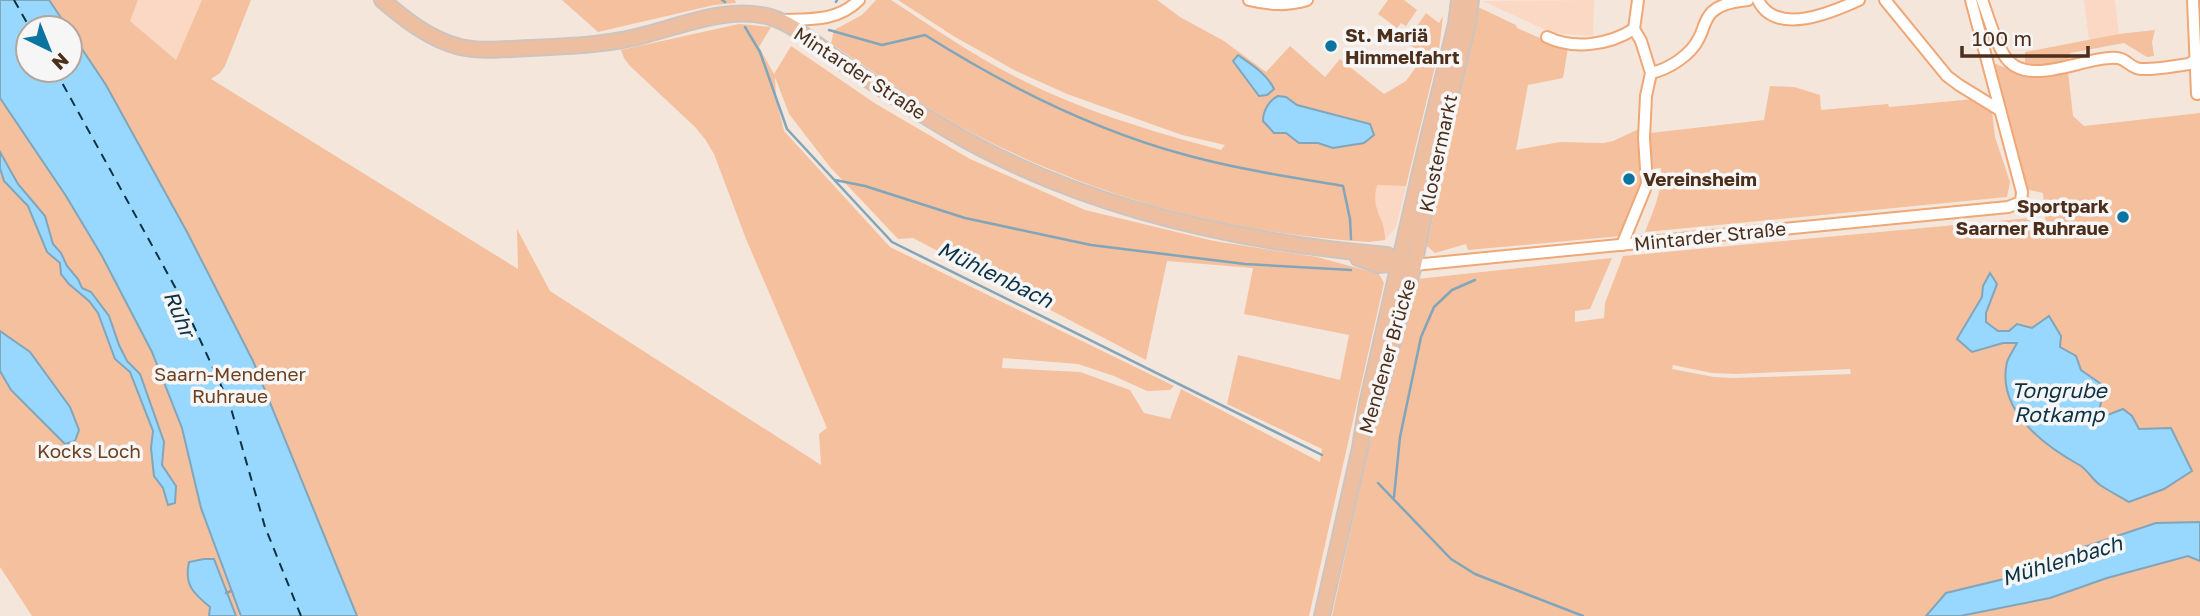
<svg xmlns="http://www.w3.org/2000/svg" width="2200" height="616" font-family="'Golos Text',sans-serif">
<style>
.built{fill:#fad8c3}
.green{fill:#f4c09e;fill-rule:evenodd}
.water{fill:#98d8fe;stroke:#81a5ba;stroke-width:2}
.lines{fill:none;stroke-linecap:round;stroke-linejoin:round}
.stream{stroke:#81a5ba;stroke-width:2.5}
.ferry{stroke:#0c3245;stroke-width:2;stroke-dasharray:9 7;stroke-linecap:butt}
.minor-casing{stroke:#efa776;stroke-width:14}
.major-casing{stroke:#cdc4bf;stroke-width:18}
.minor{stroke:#fff;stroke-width:10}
.major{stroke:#edbfa0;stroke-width:14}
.poi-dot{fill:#0c74a0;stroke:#f6f6f6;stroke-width:2.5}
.labels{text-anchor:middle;stroke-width:7;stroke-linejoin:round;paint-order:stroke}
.poi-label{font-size:19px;font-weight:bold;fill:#4c2e1a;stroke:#f6f6f6;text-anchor:start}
.street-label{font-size:19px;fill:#4c2e1a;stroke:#f6f6f6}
.park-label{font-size:19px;fill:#6f401e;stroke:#f6f6f6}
.water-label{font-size:21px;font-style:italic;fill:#0c3245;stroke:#f6f6f6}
</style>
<rect width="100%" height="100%" fill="#f5e6dc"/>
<!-- built -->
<g class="built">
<path d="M 138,0 L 202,0 L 176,60 L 130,21 Z"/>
<path d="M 1594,0 L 1593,36 L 1552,33 L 1483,1 Z"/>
<path d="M 2084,0 L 2115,0 L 2119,34 L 2089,40 Z"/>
<path d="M 1377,185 L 1406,186 L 1396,227 L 1385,240 L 1385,232 L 1373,201 Z"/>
</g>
<!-- green -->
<g class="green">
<path d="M 49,0 L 138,0 L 130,21 L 176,60 L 202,0 L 251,0 L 225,66 L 220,73 L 211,79 L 518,269 L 517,229 L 550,291 L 821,465 L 819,434 L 827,428 L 746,239 L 714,154 L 705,139 L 695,127 L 630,66 L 624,58 L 621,50 L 739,24 L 771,27 L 759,47 L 774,74 L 791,46 L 876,104 L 970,159 L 1085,210 L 1214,241 L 1317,257 L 1379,274 L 1384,283 L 1309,616 L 32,616 L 0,567 L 0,20 L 28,70 L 123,116 L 70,28 ZM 775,77 L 789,114 L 830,167 L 898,239 L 913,238 L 1146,360 L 1167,261 L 1253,268 L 1244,314 L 1349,335 L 1340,380 L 1238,355 L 1227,404 L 1322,449 L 1320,462 L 1181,389 L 1170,419 L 1144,413 L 1130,390 L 1080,372 L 1002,368 L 1003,358 L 1078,364 L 1114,376 L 1147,391 L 1170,390 L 1174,386 L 890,247 L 784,131 L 776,98 Z"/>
<path d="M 562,0 L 735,0 L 736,3 L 714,5 L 598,32 Z"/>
<path d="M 876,0 L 891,0 C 931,26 971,54 1014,76 C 1077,109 1152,132 1221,150 L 1225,145 L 1182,135 L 1067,94 L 1016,71 L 955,37 L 898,0 L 1157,0 L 1180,17 L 1224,41 L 1266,72 L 1290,46 L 1325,77 L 1340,59 L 1384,94 L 1406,81 L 1421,60 L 1419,52 L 1406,42 L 1426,13 L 1439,23 L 1443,16 L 1439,50 L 1406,186 L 1377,185 C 1370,212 1386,217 1385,240 L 1369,242 C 1231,234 1099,198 976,135 C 926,109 879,75 831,44 L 834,30 L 862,15 Z"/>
<path d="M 1388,0 L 1404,0 L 1417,10 L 1406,26 L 1401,23 L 1397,28 L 1378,14 Z"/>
<path d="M 1478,7 L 1516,25 L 1517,28 L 1558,46 L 1568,48 L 1563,78 L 1528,85 L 1516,150 L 1560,142 L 1603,143 L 1613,141 L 1639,129 L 1641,185 L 1621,236 L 1468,250 L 1466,244 L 1435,253 L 1427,246 Z"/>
<path d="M 2155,30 L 2152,42 L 2154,56 L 2147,57 L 2124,43 L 2070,53 L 2068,61 C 2053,68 2040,69 2025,63 L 2025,52 L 2119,34 Z"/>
<path d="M 1990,61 C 2016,74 2040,79 2068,72 L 2073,116 L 2084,126 L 2200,113 L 2200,616 L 1332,616 L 1372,432 L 1417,279 L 1612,258 L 1590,309 L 1575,311 L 1575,322 L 1604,318 L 1605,303 L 1623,256 L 2030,218 L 2046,226 L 2043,193 L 2025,189 ZM 1673,365 L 1712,373 L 1736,374 L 1850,369 L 1851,374 L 1733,378 L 1714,377 L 1672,369 Z"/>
<path d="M 1770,86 L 1794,87 L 1820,95 L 1821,110 L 1888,104 L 1889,107 L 1974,99 L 1992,111 L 1995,137 L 2010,182 L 2007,197 L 1645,232 C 1653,211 1663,191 1661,168 L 1652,169 L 1649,152 L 1650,133 L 1764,120 Z"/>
</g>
<!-- water -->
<g class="water">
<path d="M 0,0 L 49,0 L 68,28 L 28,28 L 28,70 L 70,70 L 70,31 L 106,85 L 187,232 L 253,361 L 357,616 L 241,616 L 201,508 L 182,428 L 152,352 L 102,256 L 66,196 L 0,98 Z"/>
<path d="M 1238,55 C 1251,64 1267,74 1274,89 L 1267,95 L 1259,96 L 1233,61 Z"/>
<path d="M 1278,96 L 1286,97 L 1297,105 L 1370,124 L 1374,135 L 1364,143 L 1333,148 L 1318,143 L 1299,143 L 1286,133 L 1274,133 L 1263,121 C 1263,111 1269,100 1278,96 Z"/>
<path d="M 0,152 L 18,184 L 45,216 L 53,244 L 61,253 L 67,266 L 78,279 L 82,288 L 91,292 L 109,316 L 119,345 L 127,361 L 140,374 L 164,442 L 162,465 L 176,486 L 175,503 L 168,505 L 163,488 L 154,476 L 151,448 L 153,431 L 130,372 L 115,359 L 98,313 L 89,301 L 69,284 L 61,274 L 60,263 L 47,252 L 28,206 L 4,181 L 0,168 Z"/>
<path d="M 1990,273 L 1997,284 L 1986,313 L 1986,322 L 1998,331 L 2009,331 L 2017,324 L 2032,328 L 2049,316 L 2061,336 L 2060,347 L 2076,356 L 2081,370 L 2104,386 L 2100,407 L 2105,416 L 2123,409 L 2132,416 L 2139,429 L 2171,428 L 2192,471 L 2164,489 L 2129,502 C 2119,496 2109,491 2100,485 C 2093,480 2088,471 2081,466 C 2045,446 1996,411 2007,362 C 2009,356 2014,349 2017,343 L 2003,343 L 1972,352 L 1957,339 L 1982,297 L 1983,286 Z"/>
<path d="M 0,331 L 30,352 L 70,407 L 79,430 L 75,441 L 65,444 L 11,390 L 0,371 Z"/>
<path d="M 2200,522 L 2200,561 L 2188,556 L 2107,578 L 2050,598 L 1960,616 L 1926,616 L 1946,593 L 2033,572 L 2063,554 L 2156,523 Z"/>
<path d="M 204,559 L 214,559 L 236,616 L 209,616 L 210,607 C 193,593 184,585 189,562 Z"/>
</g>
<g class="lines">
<!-- stream -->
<g class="stream">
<path d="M 722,0 L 725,2"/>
<path d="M 836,2 L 837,0"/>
<path d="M 745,27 L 760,52 L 787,129 L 892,242 L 1322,455"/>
<path d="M 829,30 L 882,45 L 925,35 C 1006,86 1093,130 1186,155 C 1237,169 1290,177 1343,186 L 1350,219 L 1351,239"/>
<path d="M 835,180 L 865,186 L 965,218 L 1091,245 L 1245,264 L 1351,270"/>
<path d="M 1378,483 L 1451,559 L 1475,574 L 1583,616"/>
<path d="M 1394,497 L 1400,437 L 1421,337 L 1434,307 L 1452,290 L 1475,280"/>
<path d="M 226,593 L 231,591"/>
</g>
<!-- ferry -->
<g class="ferry">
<path d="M 14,0 L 30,28"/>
<path d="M 55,70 L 180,296 L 230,405 L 265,527 L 301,616"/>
</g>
<!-- minor casing -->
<g class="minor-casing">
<g id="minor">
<path d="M 1249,0 C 1270,5 1287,6 1307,0"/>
<path d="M 1758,0 C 1776,37 1833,12 1859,0"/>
<path d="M 1885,0 L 1947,76 L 1959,85 L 1998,109"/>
<path d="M 1982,0 C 1989,18 1994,39 2004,55 C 2026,91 2085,55 2117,58 C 2126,58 2131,69 2141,69 C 2156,70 2174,66 2189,64 L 2195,60"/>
<path d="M 2193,0 L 2197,94 L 2200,93"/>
<path d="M 780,20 C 809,19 837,22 859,0"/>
<path d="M 1547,37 C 1574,50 1609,45 1634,29"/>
<path d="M 1651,73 C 1669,69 1691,55 1699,38 C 1704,29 1704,20 1712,12 C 1722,3 1735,2 1748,0"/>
<path d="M 1622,245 L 1647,184 L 1644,138 L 1646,96 L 1651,73 L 1641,41 L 1634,29 L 1638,0"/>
<path d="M 1414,265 L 2008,207 L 2021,202 L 2022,192 L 1971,0"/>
</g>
</g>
<!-- major casing -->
<g class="major-casing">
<g id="major">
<path d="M 382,0 C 406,20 429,39 460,47 C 483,52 507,49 530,48 C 570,46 610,45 648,34 C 686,24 730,6 770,17 C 794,24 814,43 834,57 C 871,82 909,107 948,130 C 1081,208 1235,242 1387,255 L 1399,263"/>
<path d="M 1358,258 L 1378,265 L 1403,263"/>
<path d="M 1375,407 L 1414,265 L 1439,144 L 1468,23 L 1471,0"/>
<path d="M 1322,616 L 1360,448 L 1367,404 L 1423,159 L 1456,24 L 1459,0"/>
</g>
</g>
<!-- minor -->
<use href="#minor" class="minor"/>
<!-- major -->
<use href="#major" class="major"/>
</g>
<!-- markers -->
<g class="poi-dot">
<circle cx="1331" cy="46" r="7"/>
<circle cx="1629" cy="179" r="7"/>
<circle cx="2123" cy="217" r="7"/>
</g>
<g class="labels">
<!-- poi labels -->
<g class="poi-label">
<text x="1345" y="42">St. Mariä<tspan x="1345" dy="22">Himmelfahrt</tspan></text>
<text x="1643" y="186">Vereinsheim</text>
<text x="2109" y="213" text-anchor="end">Sportpark<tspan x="2109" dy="22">Saarner Ruhraue</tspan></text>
</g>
<!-- street labels -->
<g class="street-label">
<text transform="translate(860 73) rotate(33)" y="7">Mintarder Straße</text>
<text transform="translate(1438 153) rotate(-78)" y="7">Klostermarkt</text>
<text transform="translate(1710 236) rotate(-6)" y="7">Mintarder Straße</text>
<text transform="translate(1387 356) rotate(-74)" y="7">Mendener Brücke</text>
</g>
<!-- park labels -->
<g class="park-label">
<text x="230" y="381">Saarn-Mendener<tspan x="230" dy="22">Ruhraue</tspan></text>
<text x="89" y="458">Kocks Loch</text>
</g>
<!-- water labels -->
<g class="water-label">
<text transform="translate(995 275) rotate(26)" y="7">Mühlenbach</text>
<text transform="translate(179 314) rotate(67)" y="7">Ruhr</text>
<text x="2059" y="398">Tongrube<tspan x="2059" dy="24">Rotkamp</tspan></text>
<text transform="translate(2062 561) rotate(-17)" y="7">Mühlenbach</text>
</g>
</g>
<!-- north arrow -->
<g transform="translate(49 49) rotate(137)"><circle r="33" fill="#f6f6f6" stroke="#b2a69e" stroke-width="2"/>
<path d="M0-5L12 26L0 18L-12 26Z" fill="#0c74a0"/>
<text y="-10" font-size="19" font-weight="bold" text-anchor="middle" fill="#4c2e1a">N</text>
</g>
<!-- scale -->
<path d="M1962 46v10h126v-10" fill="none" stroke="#4c2e1a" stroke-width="3.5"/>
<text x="1972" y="46" font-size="21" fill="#4c2e1a" stroke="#f6f6f6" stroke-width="5" paint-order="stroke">100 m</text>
</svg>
